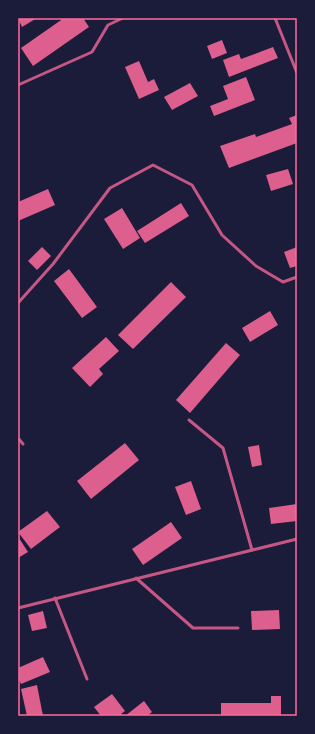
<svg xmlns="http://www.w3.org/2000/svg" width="315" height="734" font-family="Arial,sans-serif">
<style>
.building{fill:#dd5f8e}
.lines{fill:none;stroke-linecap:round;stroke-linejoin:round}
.service{stroke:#c65784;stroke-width:3}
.neatline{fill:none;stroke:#ff6b9d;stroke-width:1.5}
</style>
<rect width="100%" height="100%" fill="#1b1b3a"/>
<!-- building -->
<g class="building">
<path d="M 18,18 L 37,18 L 22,27 Z"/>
<path d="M 64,18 L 83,18 L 89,27 L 33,66 L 21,48 Z"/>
<path d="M 222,40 L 227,53 L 212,59 L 207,46 Z"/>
<path d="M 273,47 L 278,58 L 229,77 L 223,60 L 239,54 L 241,59 Z"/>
<path d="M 139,61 L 148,82 L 154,79 L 159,90 L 139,99 L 125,67 Z"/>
<path d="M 246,77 L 255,100 L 214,116 L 210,106 L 228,99 L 223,86 Z"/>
<path d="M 190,83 L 198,96 L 172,110 L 164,97 Z"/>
<path d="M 297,115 L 297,143 L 229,168 L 220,146 L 255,134 L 256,137 L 292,124 L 289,118 Z"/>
<path d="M 288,169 L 293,184 L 271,191 L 266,175 Z"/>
<path d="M 48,189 L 55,205 L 18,221 L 18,202 Z"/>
<path d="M 181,203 L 189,216 L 145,243 L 137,231 Z"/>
<path d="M 122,208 L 140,238 L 123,249 L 104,219 Z"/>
<path d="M 42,247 L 51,256 L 37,270 L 28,261 Z"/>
<path d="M 297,247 L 297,266 L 290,268 L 284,252 Z"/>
<path d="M 69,269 L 97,307 L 82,318 L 54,281 Z"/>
<path d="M 171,282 L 186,297 L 133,349 L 118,335 Z"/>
<path d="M 270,311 L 278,325 L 250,342 L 242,328 Z"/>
<path d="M 106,337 L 119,351 L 99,369 L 103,374 L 90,387 L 72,368 Z"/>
<path d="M 226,343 L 240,355 L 190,413 L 176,400 Z"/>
<path d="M 125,443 L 139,460 L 91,499 L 77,481 Z"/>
<path d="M 259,445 L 262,465 L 252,467 L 248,447 Z"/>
<path d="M 191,481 L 201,509 L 186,515 L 175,487 Z"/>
<path d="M 297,504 L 297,521 L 271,524 L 269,508 Z"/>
<path d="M 47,511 L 60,527 L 31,549 L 18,532 Z"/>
<path d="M 171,522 L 182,538 L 143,565 L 132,549 Z"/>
<path d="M 18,538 L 19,538 L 28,552 L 18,558 Z"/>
<path d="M 279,610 L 280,629 L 252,630 L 251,611 Z"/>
<path d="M 43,611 L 47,628 L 32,631 L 28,615 Z"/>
<path d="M 43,657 L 50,672 L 21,684 L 18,677 L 18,668 Z"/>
<path d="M 37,685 L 43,716 L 27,716 L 21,689 Z"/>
<path d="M 112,694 L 125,711 L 121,714 L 123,716 L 101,716 L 94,707 Z"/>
<path d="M 271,696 L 281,696 L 281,716 L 221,716 L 221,703 L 271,703 Z"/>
<path d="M 144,701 L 152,712 L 147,716 L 125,716 Z"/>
</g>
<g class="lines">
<!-- service -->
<g class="service">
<path d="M 275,18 L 297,73"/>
<path d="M 18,85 L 92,52 L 108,25 L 123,18"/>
<path d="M 18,303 L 53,264 L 110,188 L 153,165 L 192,185 L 222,235 L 256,266 L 283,282 L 297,277"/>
<path d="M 189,420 L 223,448 L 252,550"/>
<path d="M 18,438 L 23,444"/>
<path d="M 136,578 L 193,628 L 238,628"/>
<path d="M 55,598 L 87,679"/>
<path d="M 18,608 L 297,539"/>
</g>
</g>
<!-- border -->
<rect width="315" height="734" fill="none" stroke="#1b1b3a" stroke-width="38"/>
<rect x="19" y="19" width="277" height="696" class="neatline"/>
</svg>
